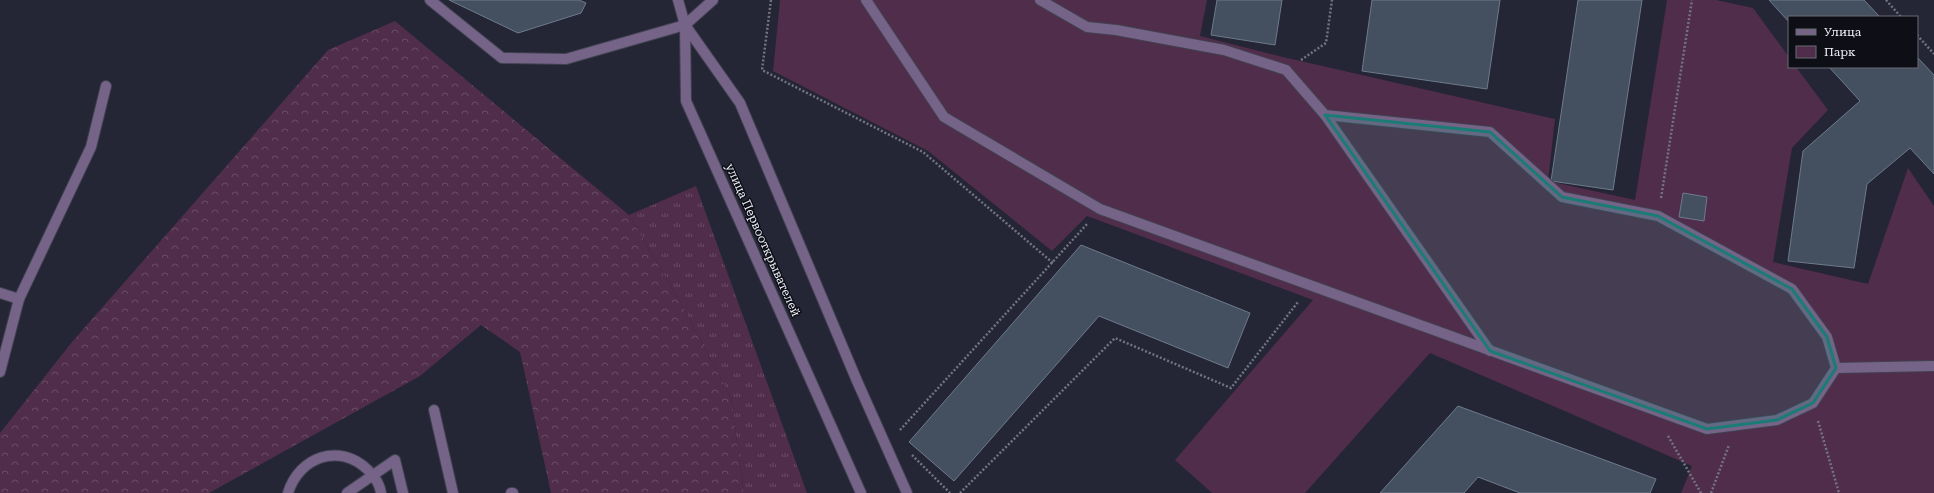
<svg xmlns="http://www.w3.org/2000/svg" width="1934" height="493" font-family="'Roboto Serif',serif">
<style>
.grass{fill:url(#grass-tufts)}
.forest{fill:url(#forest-crowns)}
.green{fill:#502d4a}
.building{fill:#44505f;stroke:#6e7b8b}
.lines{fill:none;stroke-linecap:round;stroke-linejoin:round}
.service-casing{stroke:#414251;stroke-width:12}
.pedestrian-casing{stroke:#414251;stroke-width:12}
.minor-casing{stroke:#414251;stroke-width:12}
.path{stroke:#737482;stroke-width:2.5;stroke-dasharray:2 2;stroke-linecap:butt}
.service{stroke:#766488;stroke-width:10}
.pedestrian{stroke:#766488;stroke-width:10}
.minor{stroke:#766488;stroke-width:10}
.marked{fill:#1a7c75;fill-opacity:0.2;stroke:#1a7c75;stroke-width:3;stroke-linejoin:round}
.labels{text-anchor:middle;stroke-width:3;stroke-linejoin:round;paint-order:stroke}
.street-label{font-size:12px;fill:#f2f3fe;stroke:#0e0f16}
</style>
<defs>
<pattern id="grass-tufts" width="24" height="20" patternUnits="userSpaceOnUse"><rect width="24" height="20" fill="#502d4a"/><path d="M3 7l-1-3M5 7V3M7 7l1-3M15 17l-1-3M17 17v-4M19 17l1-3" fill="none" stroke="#6a4c65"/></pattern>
<pattern id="forest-crowns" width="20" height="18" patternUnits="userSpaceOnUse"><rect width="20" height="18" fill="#502d4a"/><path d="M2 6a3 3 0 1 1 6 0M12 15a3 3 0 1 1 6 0" fill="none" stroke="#6a4c65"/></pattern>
</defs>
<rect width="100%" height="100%" fill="#242535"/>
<!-- grass -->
<path class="grass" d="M 696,186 L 807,493 L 744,493 L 731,398 L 683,307 L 629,215 Z"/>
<!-- forest -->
<path class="forest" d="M 395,21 L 629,215 L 683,307 L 731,398 L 744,493 L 551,493 L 520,352 L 481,325 L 420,376 L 209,493 L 0,493 L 0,433 L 72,342 L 328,50 Z"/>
<!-- green -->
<path class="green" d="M 780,0 L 1207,0 L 1200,36 L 1283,57 L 1555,119 L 1548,181 L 1635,200 L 1667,0 L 1716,0 L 1753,8 L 1789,57 L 1789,67 L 1796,67 L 1828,110 L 1792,148 L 1773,262 L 1868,284 L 1908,168 L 1934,206 L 1934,493 L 1681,493 L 1692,466 L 1430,353 L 1305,493 L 1212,493 L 1175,460 L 1313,300 L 1087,216 L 1052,251 L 928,151 L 773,71 Z"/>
<!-- building -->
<g class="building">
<path d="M 449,0 L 579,0 L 586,3 L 581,13 L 518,33 Z"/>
<path d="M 1217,0 L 1282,0 L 1275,45 L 1211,35 Z"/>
<path d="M 1372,0 L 1500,0 L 1487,89 L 1362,71 Z"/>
<path d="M 1578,0 L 1642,0 L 1613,190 L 1551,181 Z"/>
<path d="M 1769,0 L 1864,0 L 1880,17 L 1789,17 L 1789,22 Z"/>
<path d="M 1917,57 L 1934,75 L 1934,174 L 1910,148 L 1867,184 L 1854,268 L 1788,261 L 1803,151 L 1860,101 L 1829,67 L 1917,67 Z"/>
<path d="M 1683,193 L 1707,197 L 1704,221 L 1679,217 Z"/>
<path d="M 1081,245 L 1250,313 L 1228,368 L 1099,316 L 954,481 L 909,442 Z"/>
<path d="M 1458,406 L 1656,479 L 1650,493 L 1520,493 L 1478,477 L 1464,493 L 1380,493 Z"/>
</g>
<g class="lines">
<!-- service casing -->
<g class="service-casing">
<g id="service">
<path d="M 430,0 L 502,58 L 566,59 L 685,25"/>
<path d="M 678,0 L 685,25 L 740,103 L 857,381 L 907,493"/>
<path d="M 0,293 L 19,299"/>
<path d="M 0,372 L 19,299 L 91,147 L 106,86"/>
<path d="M 434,410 L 453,493"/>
<path d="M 288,493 C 299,457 339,442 368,470 C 374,476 380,484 381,493"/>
<path d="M 347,493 L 395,460 L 403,493"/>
<path d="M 511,493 L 513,493"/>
</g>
</g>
<!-- pedestrian casing -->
<g class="pedestrian-casing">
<g id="pedestrian">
<path d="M 866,0 L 944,117 L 1100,209 L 1707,429 L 1777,420 L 1813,403 L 1836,368 L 1827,337 L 1792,289 L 1658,216 L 1562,197 L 1490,132 L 1325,115 L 1286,70 L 1224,50 L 1116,30 L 1087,27 L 1040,0"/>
<path d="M 1325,115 L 1490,351"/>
<path d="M 1836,368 L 1934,366"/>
</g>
</g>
<!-- minor casing -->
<g class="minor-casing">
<path id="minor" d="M 713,0 L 685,25 L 686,101 L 861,493"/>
</g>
<!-- path -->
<g class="path">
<path d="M 771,0 L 762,70 L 923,152 L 1053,263"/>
<path d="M 1886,0 L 1901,17"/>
<path d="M 1917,35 L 1934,54"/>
<path d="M 1301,60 L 1326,43 L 1332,0"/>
<path d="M 1661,198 L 1692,0"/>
<path d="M 1818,421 L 1839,493"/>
<path d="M 900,430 L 1088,223"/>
<path d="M 1668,436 L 1701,493"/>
<path d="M 912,455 L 950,493"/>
<path d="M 960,493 L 1115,338 L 1231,388 L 1298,302"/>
<path d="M 1711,493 L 1729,445"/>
</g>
<!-- service -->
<use href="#service" class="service"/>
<!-- pedestrian -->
<use href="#pedestrian" class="pedestrian"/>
<!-- minor -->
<use href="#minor" class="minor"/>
</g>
<!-- marked area -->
<path class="marked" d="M 1325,115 L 1490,132 L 1562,197 L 1658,216 L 1792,289 L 1827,337 L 1836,368 L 1813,403 L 1777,420 L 1707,429 L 1490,351 Z"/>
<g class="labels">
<!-- street labels -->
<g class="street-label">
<text transform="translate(763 240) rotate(66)" y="4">улица Первооткрывателей</text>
</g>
</g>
<!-- legend -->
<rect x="1788" y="16" width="130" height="52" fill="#0e0f16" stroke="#696a73"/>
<rect x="1796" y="29" width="20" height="6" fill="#766488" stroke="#696a73"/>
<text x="1824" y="36" font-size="12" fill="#f2f3fe">Улица</text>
<rect x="1796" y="46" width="20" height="12" fill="#502d4a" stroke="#696a73"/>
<text x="1824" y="56" font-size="12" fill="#f2f3fe">Парк</text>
</svg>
